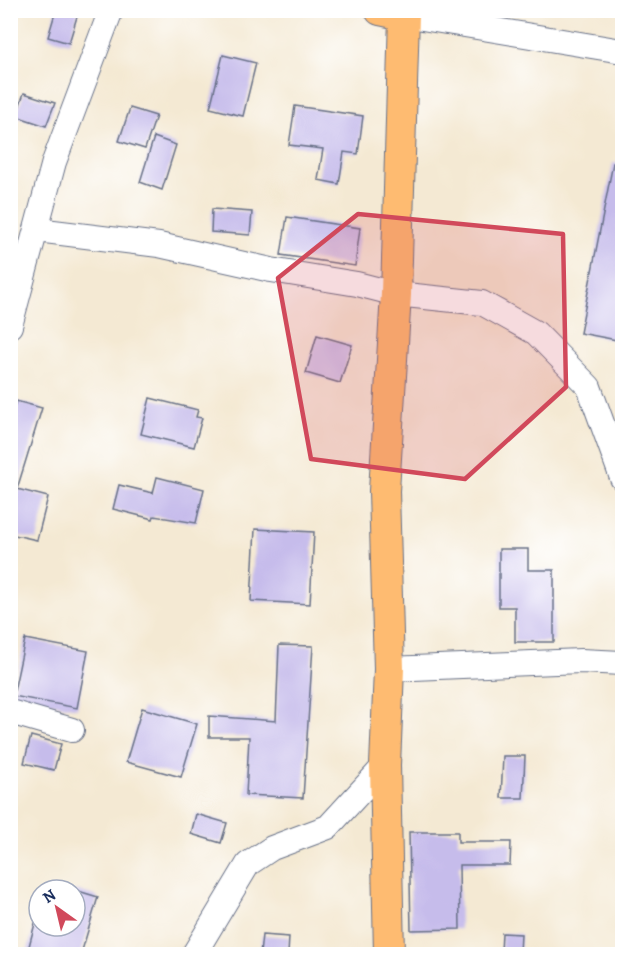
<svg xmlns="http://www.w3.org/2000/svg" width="633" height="965" font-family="Alegreya,serif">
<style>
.building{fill:#c6bceb}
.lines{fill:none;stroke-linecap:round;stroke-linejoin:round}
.minor-casing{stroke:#677087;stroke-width:26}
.major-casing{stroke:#677087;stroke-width:32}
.minor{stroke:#fff;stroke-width:24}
.major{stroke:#febb71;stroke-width:30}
.marked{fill:#d1495b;fill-opacity:0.2;stroke:#d1495b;stroke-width:4.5;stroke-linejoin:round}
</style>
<rect width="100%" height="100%" fill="#fff"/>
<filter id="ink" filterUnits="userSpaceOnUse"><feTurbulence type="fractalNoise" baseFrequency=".0167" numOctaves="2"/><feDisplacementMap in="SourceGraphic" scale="12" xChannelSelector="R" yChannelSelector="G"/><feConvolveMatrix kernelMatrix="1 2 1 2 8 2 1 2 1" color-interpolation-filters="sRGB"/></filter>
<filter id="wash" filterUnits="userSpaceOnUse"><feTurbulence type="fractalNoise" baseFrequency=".008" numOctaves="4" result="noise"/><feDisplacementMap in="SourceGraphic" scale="24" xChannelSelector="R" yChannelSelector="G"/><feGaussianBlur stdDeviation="1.35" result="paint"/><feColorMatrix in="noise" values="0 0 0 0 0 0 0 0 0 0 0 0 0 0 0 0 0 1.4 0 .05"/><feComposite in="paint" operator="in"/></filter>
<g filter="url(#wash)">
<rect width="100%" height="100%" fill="#f4e9d3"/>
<g id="blocks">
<!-- building -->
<g class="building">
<path d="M 56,10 L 79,10 L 69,43 L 48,37 Z"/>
<path d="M 223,55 L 256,63 L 243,116 L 210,108 Z"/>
<path d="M 24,93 L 55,103 L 46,126 L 16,116 Z"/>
<path d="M 295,106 L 363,116 L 358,154 L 344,152 L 339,184 L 318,180 L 323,149 L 289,145 Z"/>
<path d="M 130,108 L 156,116 L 145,149 L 119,141 Z"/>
<path d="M 154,137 L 176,145 L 162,190 L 140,182 Z"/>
<path d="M 613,163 L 622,164 L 622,341 L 580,333 Z"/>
<path d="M 212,209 L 252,212 L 250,235 L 211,232 Z"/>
<path d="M 287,217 L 360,228 L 355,266 L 281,255 Z"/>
<path d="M 317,335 L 352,345 L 340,383 L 306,373 Z"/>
<path d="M 150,398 L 198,410 L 196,417 L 202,418 L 194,447 L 141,434 Z"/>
<path d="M 16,401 L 42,408 L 17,489 L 48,497 L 37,540 L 10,534 L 10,514 L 15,496 L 10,495 L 10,420 Z"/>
<path d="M 157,477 L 204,489 L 196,523 L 154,516 L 153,519 L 113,509 L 119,485 L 153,493 Z"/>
<path d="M 255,529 L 314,532 L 310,604 L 251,601 Z"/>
<path d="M 499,549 L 528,549 L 528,570 L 554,570 L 554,642 L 515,642 L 515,607 L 499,607 Z"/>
<path d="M 25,639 L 88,651 L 77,708 L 13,696 Z"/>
<path d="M 279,645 L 313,646 L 303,798 L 246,795 L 249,737 L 209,737 L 209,716 L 276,721 Z"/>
<path d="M 142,708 L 197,724 L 181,777 L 126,762 Z"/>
<path d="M 31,736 L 61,744 L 54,770 L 24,763 Z"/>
<path d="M 503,756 L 525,756 L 523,798 L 501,798 Z"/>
<path d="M 196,814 L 227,823 L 221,843 L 191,834 Z"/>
<path d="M 409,832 L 458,832 L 458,842 L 511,842 L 510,865 L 459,865 L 460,929 L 411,930 Z"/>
<path d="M 75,890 L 98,897 L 81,954 L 27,954 L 39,908 L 39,926 L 75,926 Z"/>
<path d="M 502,933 L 521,934 L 520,953 L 501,952 Z"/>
<path d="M 262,935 L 289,937 L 288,954 L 260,954 Z"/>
</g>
</g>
</g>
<g filter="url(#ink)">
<use href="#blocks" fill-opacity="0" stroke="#677087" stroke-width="1.5"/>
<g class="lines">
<!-- minor casing -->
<g class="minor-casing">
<g id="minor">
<path d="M 404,15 L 622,51"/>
<path d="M 37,230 L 159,245 L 271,270 L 357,284 L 396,294 L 482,303 L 536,333 L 589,387 L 622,478"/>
<path d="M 10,326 L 54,162 L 111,10"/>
<path d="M 389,669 L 581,661 L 622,663"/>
<path d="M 10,712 L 72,730"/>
<path d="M 194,954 L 248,864 L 272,848 L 328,827 L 385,765"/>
</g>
</g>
<!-- major casing -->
<g class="major-casing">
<path id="major" d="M 380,10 L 404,15 L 396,294 L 384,491 L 389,669 L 385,765 L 389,954"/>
</g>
<!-- minor -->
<use href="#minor" class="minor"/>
<!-- major -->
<use href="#major" class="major"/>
</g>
</g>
<!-- marked area -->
<path class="marked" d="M 358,214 L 563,234 L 566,387 L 465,479 L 311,459 L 278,278 Z"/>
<!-- margin -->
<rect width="633" height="965" fill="none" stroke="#fff" stroke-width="36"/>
<!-- north arrow -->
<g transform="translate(57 908) rotate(326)"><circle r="28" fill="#ffffff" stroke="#a4acbf" stroke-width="1.5"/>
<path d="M0-4.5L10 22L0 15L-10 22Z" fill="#d1495b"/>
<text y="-9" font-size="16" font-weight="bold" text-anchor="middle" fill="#1b2f5e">N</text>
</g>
</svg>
